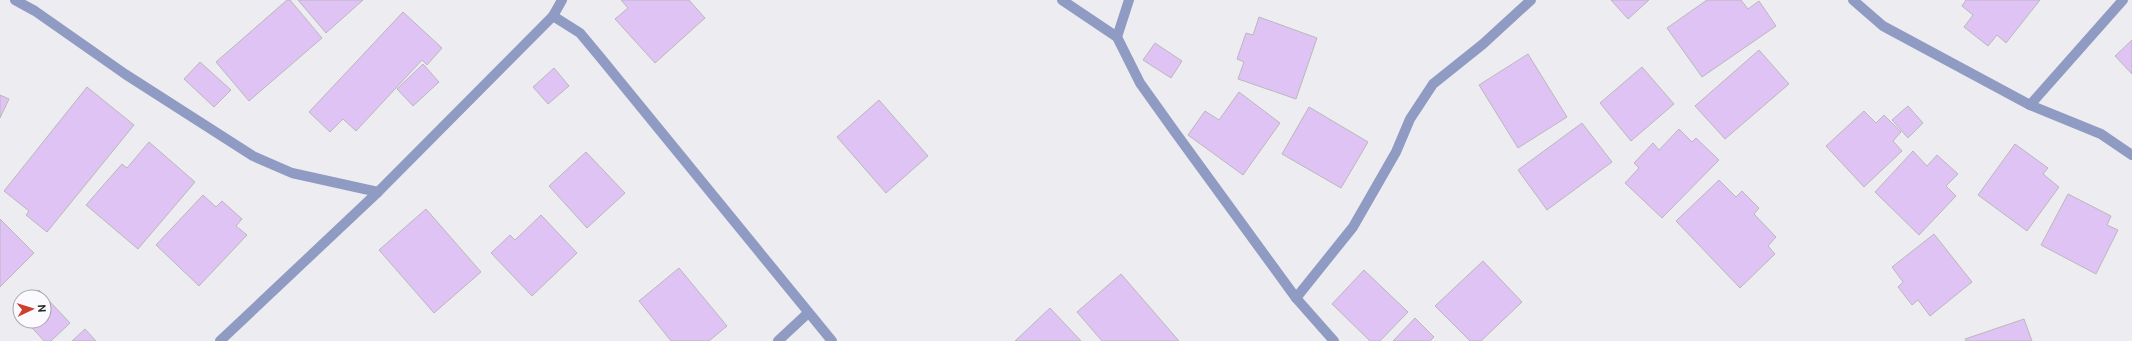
<svg xmlns="http://www.w3.org/2000/svg" width="2132" height="341" font-family="Cabin,sans-serif">
<style>
.building{fill:#e0c3f5;stroke:#bab8bb}
.lines{fill:none;stroke-linecap:round;stroke-linejoin:round}
.street{stroke:#8f9bc3;stroke-width:10}
</style>
<rect width="100%" height="100%" fill="#ededf1"/>
<!-- building -->
<g class="building">
<path d="M 287,0 L 290,0 L 322,38 L 249,101 L 216,62 Z"/>
<path d="M 298,0 L 363,0 L 326,33 Z"/>
<path d="M 621,0 L 689,0 L 705,18 L 655,63 L 615,19 L 628,8 Z"/>
<path d="M 1611,0 L 1649,0 L 1628,19 Z"/>
<path d="M 1707,0 L 1741,0 L 1748,9 L 1759,1 L 1776,26 L 1702,77 L 1667,28 Z"/>
<path d="M 1966,0 L 2040,0 L 2006,43 L 1997,35 L 1988,46 L 1964,27 L 1973,15 L 1962,6 Z"/>
<path d="M 403,12 L 442,48 L 427,65 L 422,60 L 356,131 L 343,119 L 330,132 L 309,112 Z"/>
<path d="M 1259,17 L 1317,38 L 1296,99 L 1238,79 L 1244,62 L 1237,59 L 1246,33 L 1253,35 Z"/>
<path d="M 2132,40 L 2132,74 L 2115,56 Z"/>
<path d="M 1155,43 L 1182,61 L 1171,78 L 1143,60 Z"/>
<path d="M 1759,50 L 1789,84 L 1725,139 L 1695,106 Z"/>
<path d="M 1528,54 L 1567,117 L 1518,148 L 1479,85 Z"/>
<path d="M 200,62 L 231,90 L 214,107 L 184,79 Z"/>
<path d="M 423,64 L 439,82 L 413,106 L 397,89 Z"/>
<path d="M 1642,67 L 1674,104 L 1631,141 L 1600,103 Z"/>
<path d="M 554,68 L 569,86 L 548,104 L 533,87 Z"/>
<path d="M 87,87 L 134,125 L 47,232 L 26,215 L 29,211 L 4,191 Z"/>
<path d="M 1239,92 L 1280,123 L 1243,175 L 1188,135 L 1205,111 L 1219,120 Z"/>
<path d="M 0,95 L 9,99 L 0,118 Z"/>
<path d="M 879,100 L 928,156 L 886,193 L 837,137 Z"/>
<path d="M 1908,106 L 1923,123 L 1908,138 L 1892,120 Z"/>
<path d="M 1309,107 L 1368,142 L 1341,188 L 1282,154 Z"/>
<path d="M 1864,111 L 1876,123 L 1884,115 L 1901,132 L 1893,141 L 1902,151 L 1864,187 L 1826,146 Z"/>
<path d="M 1582,123 L 1612,162 L 1547,210 L 1518,170 Z"/>
<path d="M 1679,129 L 1692,142 L 1696,138 L 1719,160 L 1662,218 L 1625,183 L 1639,168 L 1634,163 L 1653,143 L 1659,150 Z"/>
<path d="M 149,142 L 195,182 L 138,249 L 86,205 L 122,164 L 127,168 Z"/>
<path d="M 2015,144 L 2048,168 L 2043,174 L 2059,187 L 2027,231 L 1978,195 Z"/>
<path d="M 1913,151 L 1927,166 L 1937,155 L 1958,174 L 1946,186 L 1956,196 L 1919,235 L 1875,192 Z"/>
<path d="M 586,152 L 625,193 L 587,228 L 549,186 Z"/>
<path d="M 1719,180 L 1736,197 L 1742,191 L 1759,208 L 1754,214 L 1776,237 L 1768,246 L 1775,254 L 1740,288 L 1676,221 Z"/>
<path d="M 2068,194 L 2111,216 L 2107,225 L 2118,230 L 2096,274 L 2041,245 Z"/>
<path d="M 203,195 L 216,207 L 222,201 L 242,219 L 236,226 L 247,235 L 199,286 L 156,245 Z"/>
<path d="M 426,209 L 481,272 L 434,313 L 379,250 Z"/>
<path d="M 541,215 L 577,253 L 532,296 L 491,253 L 510,235 L 515,240 Z"/>
<path d="M 0,219 L 34,253 L 0,287 Z"/>
<path d="M 1934,234 L 1972,282 L 1930,316 L 1918,300 L 1912,305 L 1898,287 L 1903,282 L 1892,267 Z"/>
<path d="M 1483,261 L 1522,302 L 1481,341 L 1470,341 L 1435,306 Z"/>
<path d="M 679,268 L 727,326 L 709,341 L 671,341 L 639,301 Z"/>
<path d="M 1364,270 L 1408,312 L 1380,341 L 1370,341 L 1332,304 Z"/>
<path d="M 1121,274 L 1179,341 L 1102,341 L 1077,312 Z"/>
<path d="M 39,290 L 70,323 L 51,341 L 44,341 L 26,321 L 44,321 L 44,297 L 31,297 Z"/>
<path d="M 1050,308 L 1081,341 L 1015,341 Z"/>
<path d="M 1415,318 L 1434,337 L 1430,341 L 1393,341 Z"/>
<path d="M 2024,319 L 2032,341 L 1966,341 L 1965,339 Z"/>
<path d="M 85,329 L 96,341 L 72,341 Z"/>
</g>
<g class="lines">
<!-- street -->
<g class="street">
<path d="M 15,0 L 35,11 L 125,74 L 253,156 L 292,173 L 378,192"/>
<path d="M 1062,0 L 1117,37 L 1140,83 L 1175,132 L 1296,298 L 1334,341"/>
<path d="M 1853,0 L 1883,26 L 2030,105 L 2101,134 L 2132,155"/>
<path d="M 553,16 L 580,33 L 600,57 L 832,341"/>
<path d="M 1117,37 L 1129,0"/>
<path d="M 2030,105 L 2123,0"/>
<path d="M 1296,298 L 1353,227 L 1396,152 L 1410,119 L 1433,84 L 1483,44 L 1531,0"/>
<path d="M 220,341 L 378,192 L 553,16 L 562,0"/>
<path d="M 778,341 L 808,313"/>
</g>
</g>
<!-- north arrow -->
<g transform="translate(32 309) rotate(86)"><circle r="19" fill="#fbfafe" stroke="#a7a6a9"/>
<path d="M0-3L7 15L0 10L-7 15Z" fill="#cc3f2d"/>
<text y="-6" font-size="11" font-weight="bold" text-anchor="middle" fill="#282829">N</text>
</g>
</svg>
